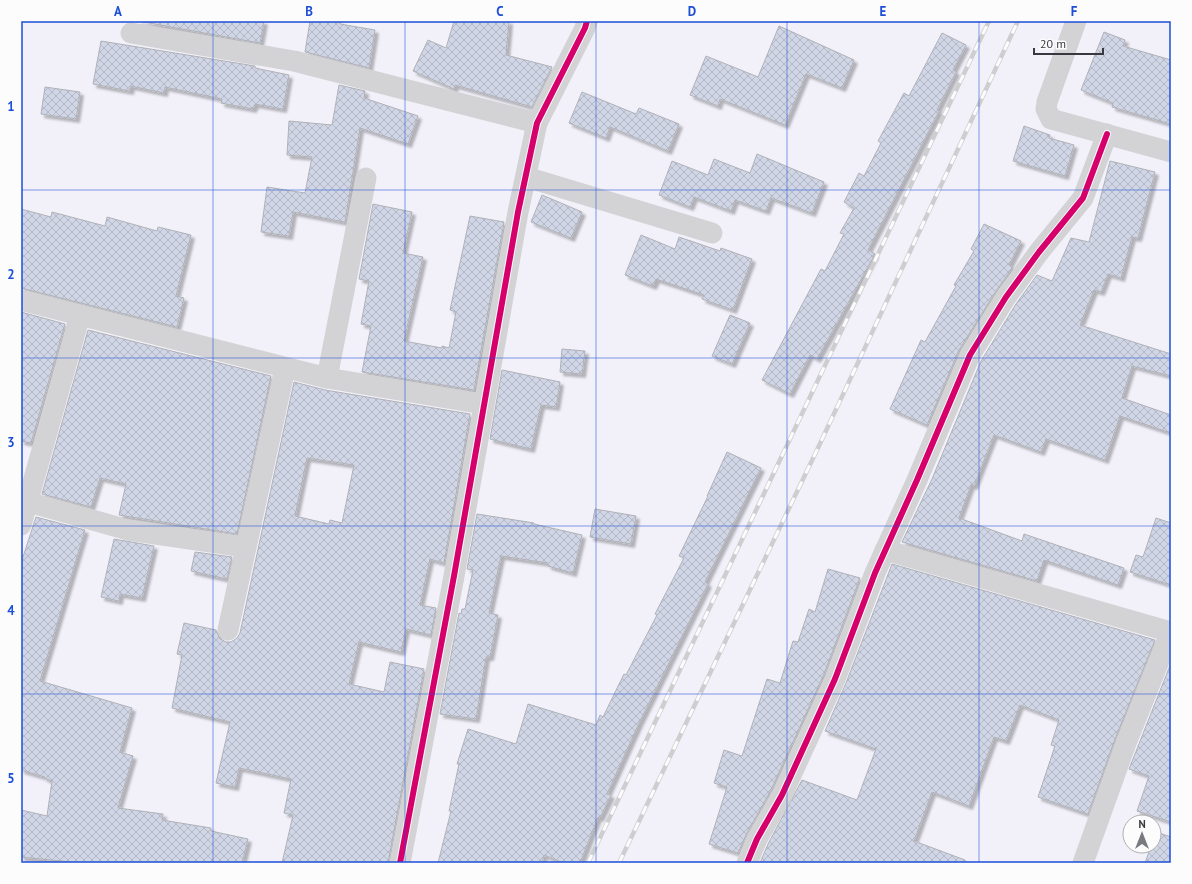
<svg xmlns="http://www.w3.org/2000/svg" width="1192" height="884" font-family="'PT Sans',sans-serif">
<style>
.building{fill:url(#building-cross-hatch);stroke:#b0b1b7;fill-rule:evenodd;filter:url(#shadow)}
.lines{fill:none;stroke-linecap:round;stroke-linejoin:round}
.minor{stroke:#d3d3d5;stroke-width:21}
.rail-casing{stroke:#ceced1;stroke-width:4.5}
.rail{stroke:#fcfcfc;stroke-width:3;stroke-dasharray:9;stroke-linecap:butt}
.cycleway-casing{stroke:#fcfcfc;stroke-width:8}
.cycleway{stroke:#d6006c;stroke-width:6}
.grid{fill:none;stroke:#1d4ed8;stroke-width:1;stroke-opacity:0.55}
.neatline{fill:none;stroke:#1d4ed8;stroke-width:1.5}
.grid-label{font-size:13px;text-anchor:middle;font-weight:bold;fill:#1d4ed8}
</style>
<defs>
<pattern id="building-cross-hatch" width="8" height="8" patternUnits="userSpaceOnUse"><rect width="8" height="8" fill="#d0d6e5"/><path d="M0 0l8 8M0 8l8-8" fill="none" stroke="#b3b8c6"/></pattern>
<filter id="shadow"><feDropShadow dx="3.5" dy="3.5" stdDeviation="1" flood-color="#0004"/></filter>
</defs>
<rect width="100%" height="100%" fill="#f2f1fa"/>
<!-- building -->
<g class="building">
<path d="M 138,21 L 264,21 L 260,43 Z"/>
<path d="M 310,21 L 340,21 L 340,24 L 375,30 L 369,68 L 305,52 Z"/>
<path d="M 454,21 L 509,21 L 506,55 L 552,67 L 532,107 L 455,85 L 454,89 L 413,71 L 428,40 L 446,48 Z"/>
<path d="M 779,26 L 854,60 L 842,88 L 806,74 L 785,125 L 720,99 L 718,106 L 690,95 L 706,56 L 758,77 Z"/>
<path d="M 1104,32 L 1125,40 L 1123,46 L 1171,60 L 1171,124 L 1112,107 L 1113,103 L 1081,90 Z"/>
<path d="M 942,33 L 966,45 L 953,70 L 956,72 L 937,110 L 939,111 L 868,250 L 875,254 L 817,359 L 810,355 L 790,394 L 762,380 L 821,269 L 825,271 L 844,234 L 840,233 L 854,208 L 844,202 L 859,173 L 864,176 L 881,143 L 878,141 L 904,93 L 909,96 Z"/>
<path d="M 101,41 L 255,66 L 255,68 L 289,75 L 283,109 L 255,104 L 253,109 L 221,103 L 222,99 L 165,87 L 164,93 L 131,86 L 130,91 L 93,84 Z"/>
<path d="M 339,85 L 365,91 L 364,98 L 418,116 L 408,144 L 360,128 L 345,222 L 293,212 L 289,236 L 261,232 L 267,187 L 305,193 L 312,157 L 287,155 L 289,121 L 332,125 Z"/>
<path d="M 45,87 L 80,92 L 76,119 L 41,114 Z"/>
<path d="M 582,92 L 636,114 L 639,108 L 679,124 L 668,151 L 610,127 L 606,138 L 569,123 Z"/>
<path d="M 1024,126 L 1050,135 L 1049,138 L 1074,145 L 1065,176 L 1013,161 Z"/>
<path d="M 757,154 L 824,182 L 812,213 L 771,198 L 766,211 L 735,200 L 731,211 L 694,197 L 690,207 L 659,195 L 672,161 L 708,175 L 714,159 L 750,173 Z"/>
<path d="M 1110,161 L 1155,172 L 1138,238 L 1132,237 L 1121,278 L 1108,274 L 1101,292 L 1094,290 L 1080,325 L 1171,354 L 1171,376 L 1132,366 L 1122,398 L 1171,415 L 1171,433 L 1120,416 L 1105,460 L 1046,439 L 1041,452 L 994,435 L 974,486 L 971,485 L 959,518 L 1022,541 L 1024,534 L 1124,568 L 1118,585 L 1044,560 L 1037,581 L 902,542 L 932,479 L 981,361 L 1016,304 L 1037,275 L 1052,281 L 1071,238 L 1089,242 Z"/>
<path d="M 542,195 L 582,212 L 571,238 L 531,222 Z"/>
<path d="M 373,204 L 412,212 L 403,253 L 423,257 L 404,341 L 442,348 L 442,346 L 449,348 L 456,312 L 450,310 L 470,216 L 504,222 L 474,390 L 362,372 L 371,326 L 361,324 L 369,281 L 359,279 Z"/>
<path d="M 21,209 L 51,217 L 52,212 L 105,226 L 107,217 L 157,231 L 158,227 L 191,235 L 176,296 L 184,298 L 177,327 L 21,288 Z"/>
<path d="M 984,224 L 1021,241 L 1009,265 L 1013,267 L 996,291 L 959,350 L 927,425 L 890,409 L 921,340 L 925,342 L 956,286 L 954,285 L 974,251 L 971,249 Z"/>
<path d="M 641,235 L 675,249 L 679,237 L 720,251 L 721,248 L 752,259 L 733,310 L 702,299 L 704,295 L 656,279 L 653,286 L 625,275 Z"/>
<path d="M 21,312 L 65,324 L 31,443 L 21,441 Z"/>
<path d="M 730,315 L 750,323 L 732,364 L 712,356 Z"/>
<path d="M 88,330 L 271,376 L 237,534 L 119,515 L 126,484 L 100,478 L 91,507 L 42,494 Z"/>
<path d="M 562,349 L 585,351 L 582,374 L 560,372 Z"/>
<path d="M 502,370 L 560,382 L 556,407 L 541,405 L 531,449 L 490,439 Z"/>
<path d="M 294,382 L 325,390 L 470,414 L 444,563 L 430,559 L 420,605 L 436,608 L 431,635 L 406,629 L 401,652 L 359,642 L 349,684 L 384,692 L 390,662 L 424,669 L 388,863 L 282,863 L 293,815 L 284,813 L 291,779 L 239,768 L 235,787 L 216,783 L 230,722 L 172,708 L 182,655 L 177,654 L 184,623 L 216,630 L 220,639 L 226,642 L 231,642 L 237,638 L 240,633 ZM 307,458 L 354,465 L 342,523 L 330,520 L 329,524 L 295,516 Z"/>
<path d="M 727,452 L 761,468 L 705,582 L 708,584 L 639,723 L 607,794 L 611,795 L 600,818 L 598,817 L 580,863 L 564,863 L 544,855 L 542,863 L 438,863 L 451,811 L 449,811 L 459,764 L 457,764 L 468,729 L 516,744 L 528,704 L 596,725 L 600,715 L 603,717 L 624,674 L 626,675 L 657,615 L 655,614 L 684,558 L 679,556 L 708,496 L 707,496 Z"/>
<path d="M 595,509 L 636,516 L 631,544 L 590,537 Z"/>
<path d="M 477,514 L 534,523 L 534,524 L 582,535 L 573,573 L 548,566 L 548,563 L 501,556 L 489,613 L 498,615 L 490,657 L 486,657 L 476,719 L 440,714 L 459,613 L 461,614 L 462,609 L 465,609 L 473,570 L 467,569 Z"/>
<path d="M 36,517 L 85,530 L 40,681 L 132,708 L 120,752 L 133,756 L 118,808 L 163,814 L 162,820 L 211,828 L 211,831 L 248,839 L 242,863 L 82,863 L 21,857 L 21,810 L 47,816 L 52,781 L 44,778 L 45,777 L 21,770 L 21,563 Z"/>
<path d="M 1156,518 L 1171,523 L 1171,585 L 1130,572 L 1136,555 L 1143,557 Z"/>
<path d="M 114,539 L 154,546 L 142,598 L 120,594 L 119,601 L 101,597 Z"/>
<path d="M 195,552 L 232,557 L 227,579 L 191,571 Z"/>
<path d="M 892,564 L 1155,640 L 1115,739 L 1088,814 L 1038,797 L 1055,746 L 1051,745 L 1059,720 L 1020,705 L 1006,741 L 994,737 L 969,806 L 932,792 L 914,841 L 965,860 L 965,863 L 760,863 L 768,844 L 802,780 L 857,800 L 876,749 L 825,731 L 846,683 Z"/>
<path d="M 828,569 L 860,578 L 824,674 L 771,790 L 747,833 L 738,853 L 709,844 L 727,787 L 714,783 L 724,750 L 742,756 L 767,679 L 780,683 L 793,641 L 798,642 L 809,609 L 815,612 Z"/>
<path d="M 1171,663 L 1171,822 L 1137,811 L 1149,776 L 1129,769 Z"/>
<path d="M 1156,832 L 1171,837 L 1171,863 L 1145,863 L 1151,846 L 1154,846 Z"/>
</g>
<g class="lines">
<!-- minor -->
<g class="minor">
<path d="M 1076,21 L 1047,102 L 1046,109 L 1051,119 L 1171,152"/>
<path d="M 131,33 L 294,61 L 537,123"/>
<path d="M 526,177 L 712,233"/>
<path d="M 21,300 L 327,378 L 483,404"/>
<path d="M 327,378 L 366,178"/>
<path d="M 28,502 L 128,530 L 245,547"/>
<path d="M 21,525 L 80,315"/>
<path d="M 885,550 L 1171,632"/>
<path d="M 228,630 L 285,368"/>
<path d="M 400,863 L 454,576 L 518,212 L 537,123 L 585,28 L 587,21"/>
<path d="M 747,863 L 757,839 L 782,795 L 835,679 L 875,573 L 917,480 L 970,355 L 1006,297 L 1039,252 L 1083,198 L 1107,134"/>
<path d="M 1083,863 L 1126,743 L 1171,631"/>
</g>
<!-- rail casing -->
<g class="rail-casing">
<g id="rail">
<path d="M 588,863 L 989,21"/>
<path d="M 619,863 L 817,450 L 1018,21"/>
</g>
</g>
<!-- rail -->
<use href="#rail" class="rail"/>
<!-- cycleway casing -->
<g class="cycleway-casing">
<g id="cycleway">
<path d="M 400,863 L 454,576 L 518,212 L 537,123 L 585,28 L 587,21"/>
<path d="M 747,863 L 757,839 L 782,795 L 835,679 L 875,573 L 917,480 L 970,355 L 1006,297 L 1039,252 L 1083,198 L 1107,134"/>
</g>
</g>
<!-- cycleway -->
<use href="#cycleway" class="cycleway"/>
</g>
<!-- grid -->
<path class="grid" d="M 213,21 L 213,863M 405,21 L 405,863M 596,21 L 596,863M 787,21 L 787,863M 979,21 L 979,863M 21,190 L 1171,190M 21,358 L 1171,358M 21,526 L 1171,526M 21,694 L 1171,694"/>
<!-- border -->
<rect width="1192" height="884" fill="none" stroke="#fcfcfc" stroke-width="44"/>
<!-- north arrow -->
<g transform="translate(1142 834)"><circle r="19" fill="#fcfcfc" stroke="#aeaeb0"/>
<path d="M0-3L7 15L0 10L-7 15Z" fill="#797980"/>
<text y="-6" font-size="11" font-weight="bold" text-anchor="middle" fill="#38383e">N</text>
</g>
<!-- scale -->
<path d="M1034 48v6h69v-6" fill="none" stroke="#38383e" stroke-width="2"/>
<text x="1040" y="48" font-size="12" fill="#38383e" stroke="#fcfcfc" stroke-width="3" paint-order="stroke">20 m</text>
<rect x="22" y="22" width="1148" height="840" class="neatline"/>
<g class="grid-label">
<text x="118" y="16">A</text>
<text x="309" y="16">B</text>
<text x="500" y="16">C</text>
<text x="692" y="16">D</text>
<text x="883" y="16">E</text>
<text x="1074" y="16">F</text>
<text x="11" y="111">1</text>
<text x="11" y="279">2</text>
<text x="11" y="447">3</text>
<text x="11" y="615">4</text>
<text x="11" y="783">5</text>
</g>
</svg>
